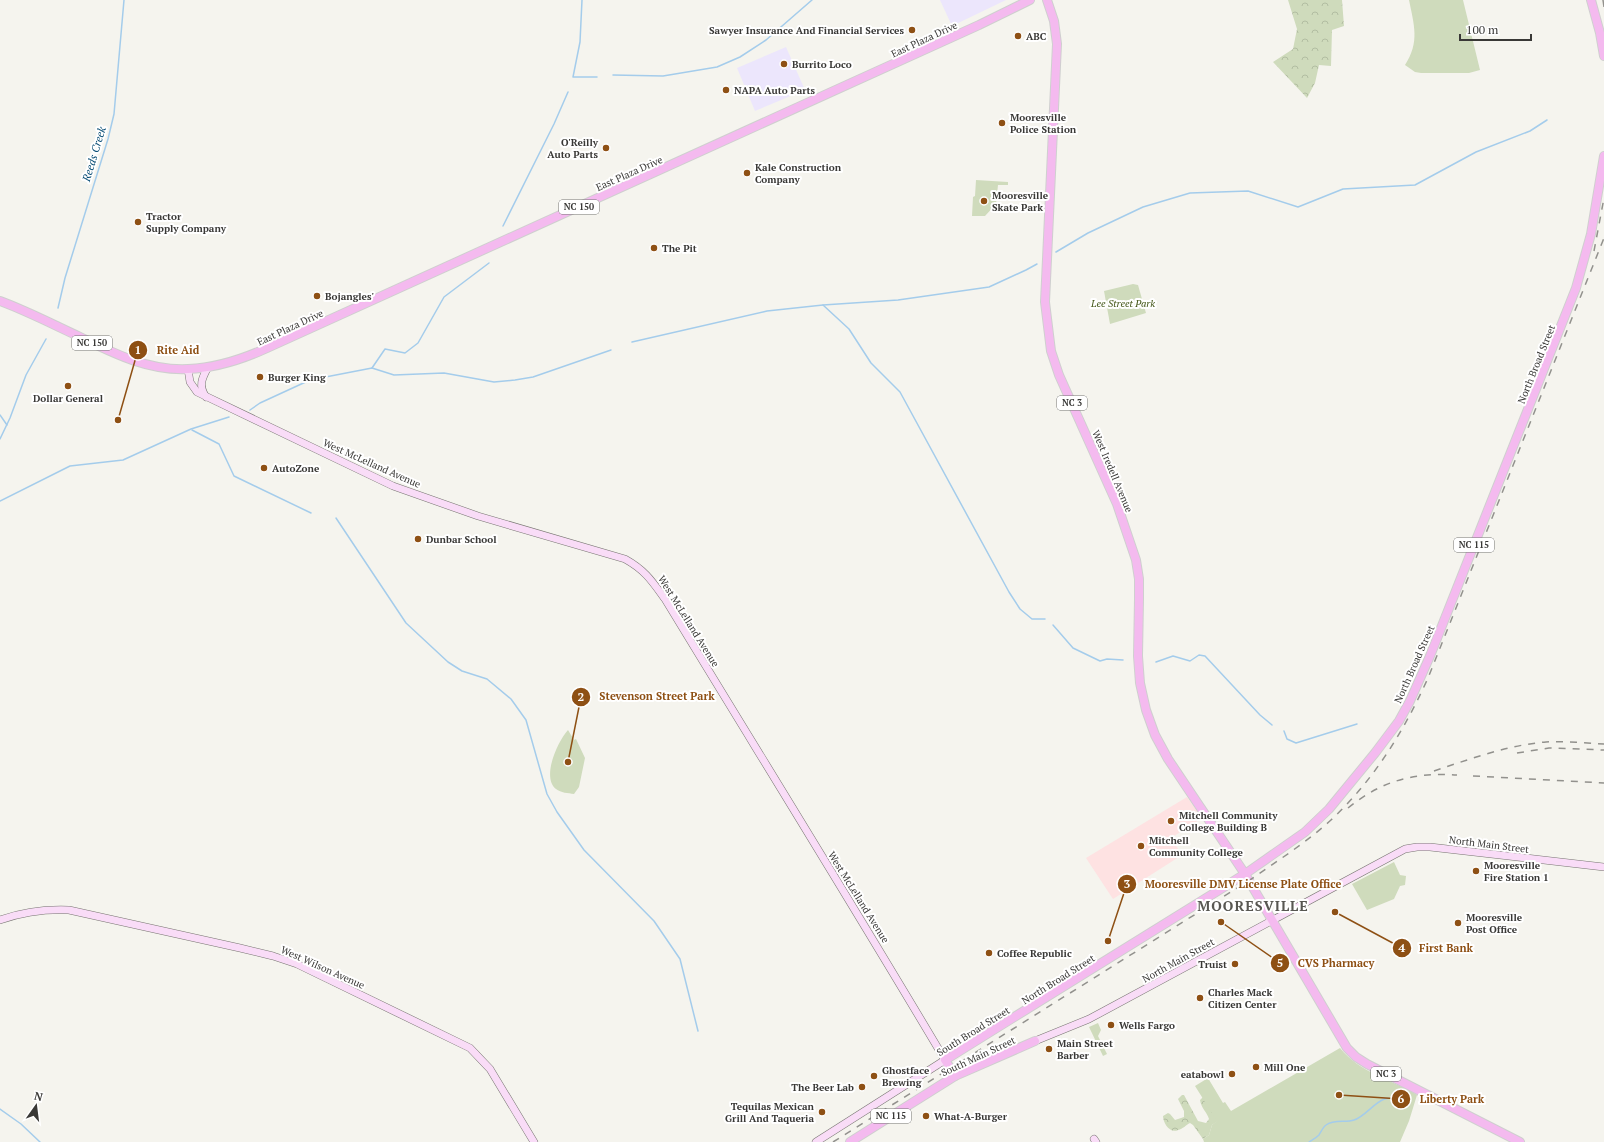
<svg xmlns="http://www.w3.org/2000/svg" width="1604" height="1142" font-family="'PT Serif',serif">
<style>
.commercial{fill:#ece6fc}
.education{fill:#fee2e2}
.forest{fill:url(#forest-crowns)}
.green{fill:#cfdbbc}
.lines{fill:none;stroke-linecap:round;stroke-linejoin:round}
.stream{stroke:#a4cceb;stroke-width:1.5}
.secondary-casing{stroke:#767570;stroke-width:8}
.primary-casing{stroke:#cfcfcf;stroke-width:10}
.secondary{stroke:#f9dcf7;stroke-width:7}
.primary{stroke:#f4baef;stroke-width:8}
.rail{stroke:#92918d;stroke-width:1.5;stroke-dasharray:7 7;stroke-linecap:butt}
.poi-dot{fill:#8e5014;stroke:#fff;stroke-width:1.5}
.labels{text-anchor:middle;stroke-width:4;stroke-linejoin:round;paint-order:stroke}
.shield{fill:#fff;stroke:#747472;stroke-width:1}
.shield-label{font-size:9px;font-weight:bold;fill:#393836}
.poi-label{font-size:10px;font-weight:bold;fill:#393836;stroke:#fff;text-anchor:start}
.street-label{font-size:10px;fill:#393836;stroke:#fff}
.park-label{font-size:10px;font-style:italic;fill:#435617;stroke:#fff}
.water-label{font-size:11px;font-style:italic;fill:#094d75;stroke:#fff}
.district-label{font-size:14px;font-weight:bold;letter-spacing:1px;fill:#585752;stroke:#fff}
.leader{fill:none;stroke:#8e5014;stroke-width:1.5}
.callout-dot{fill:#8e5014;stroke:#fff;stroke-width:1.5}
.mark-label{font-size:12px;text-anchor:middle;font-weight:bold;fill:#fff}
.callout-label{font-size:11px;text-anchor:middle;font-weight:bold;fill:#8e5014;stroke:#fff;stroke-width:4;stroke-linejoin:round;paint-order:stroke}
</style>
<defs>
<pattern id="forest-crowns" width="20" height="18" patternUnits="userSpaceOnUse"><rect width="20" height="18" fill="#cfdbbc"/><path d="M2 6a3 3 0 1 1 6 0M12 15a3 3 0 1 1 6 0" fill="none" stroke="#b2bda2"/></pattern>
</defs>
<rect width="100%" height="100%" fill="#f5f4ee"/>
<!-- commercial -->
<g class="commercial">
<path d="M 940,0 L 1006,0 L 952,26 Z"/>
<path d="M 786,47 L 805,90 L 755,111 L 737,68 Z"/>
</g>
<!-- education -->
<path class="education" d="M 1187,797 L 1202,818 L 1171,838 L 1182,855 L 1113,899 L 1086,858 Z"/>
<!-- forest -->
<g class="forest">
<path d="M 1288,0 L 1342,0 L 1344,26 L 1332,30 L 1331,66 L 1319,65 L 1315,83 L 1307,98 L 1273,62 L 1293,49 L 1297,29 Z"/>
<path d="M 1182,1095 L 1184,1095 L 1198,1121 L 1206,1123 L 1209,1119 C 1207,1112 1201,1108 1200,1100 L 1203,1097 L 1218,1121 L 1212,1125 L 1209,1135 L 1203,1139 L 1193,1125 L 1190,1123 C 1186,1125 1183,1129 1178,1130 C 1170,1134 1163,1123 1163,1116 L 1168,1113 L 1170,1114 L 1175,1120 L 1184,1117 L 1184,1111 L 1178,1099 Z"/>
</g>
<!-- green -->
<g class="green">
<path d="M 1409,0 L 1463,0 L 1480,70 L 1469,73 L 1421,73 L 1415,72 L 1405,65 C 1420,42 1414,25 1409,0 Z"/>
<path d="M 976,180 L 1008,182 L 1008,185 L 998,185 L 996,204 L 985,216 L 972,216 L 973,197 L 975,196 Z"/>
<path d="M 1133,284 L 1138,285 L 1146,313 L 1110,324 L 1104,291 Z"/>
<path d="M 568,730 L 574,740 L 576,739 L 585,758 L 579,787 L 574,794 C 568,793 561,793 556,789 C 541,777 558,741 568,730 Z"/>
<path d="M 1394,862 L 1400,875 L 1406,876 L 1405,885 L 1400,886 L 1394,899 L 1367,910 L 1352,884 Z"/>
<path d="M 1098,1023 L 1101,1030 L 1098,1036 L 1107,1054 L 1103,1056 L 1089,1027 Z"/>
<path d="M 1340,1048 C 1360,1073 1391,1079 1417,1095 L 1409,1121 L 1400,1142 L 1204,1142 L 1203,1139 L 1209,1135 L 1212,1125 L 1217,1121 L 1195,1086 L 1208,1078 L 1223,1103 L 1225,1102 L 1231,1111 Z"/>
</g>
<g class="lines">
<!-- stream -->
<g class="stream">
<path d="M 582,0 L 580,42 L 573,77 L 597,77"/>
<path d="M 613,75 L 663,76 L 717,67 L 740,57 L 766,40 L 812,0"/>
<path d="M 503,226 L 554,124 L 568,92"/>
<path d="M 1056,252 L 1088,233 L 1143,207 L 1190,193 L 1248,191 L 1298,207 L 1343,189 L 1415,185 L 1476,152 L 1530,131 L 1547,120"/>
<path d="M 823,305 L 849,329 L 871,363 L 900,392 L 1009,592 L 1020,609 L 1032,619 L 1045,619"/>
<path d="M 58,308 L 65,278 L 108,139 L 114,114 L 124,0"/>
<path d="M 632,342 L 767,311 L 823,305 L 898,300 L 989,287 L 1026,270 L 1037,264"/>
<path d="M 372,368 L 385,349 L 405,353 L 418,343 L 444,297 L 489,263"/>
<path d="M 250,410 L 260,403 L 310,380 L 372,368 L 394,375 L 444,373 L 494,382 L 515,380 L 533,377 L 611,350"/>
<path d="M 0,415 L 7,425"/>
<path d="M 192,430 L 219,444 L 234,476 L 311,513"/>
<path d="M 0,439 L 10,418 L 26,375 L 46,339"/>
<path d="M 0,501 L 70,466 L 123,460 L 191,429 L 229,417"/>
<path d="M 336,518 L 406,623 L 448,662 L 462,671 L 487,679 L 511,699 L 526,720 L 547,794 L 557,812 L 584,850 L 654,921 L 680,959 L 698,1031"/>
<path d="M 1053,625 L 1073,648 L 1100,661 L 1107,659 L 1123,660"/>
<path d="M 1156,662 L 1173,656 L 1190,661 L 1199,655 L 1205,656 L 1260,715 L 1272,725"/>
<path d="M 1284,731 L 1287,739 L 1296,743 L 1357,724"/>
<path d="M 0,1109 L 21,1124 L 40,1142"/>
<path d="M 1309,1142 C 1312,1140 1316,1138 1319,1135 C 1321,1132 1323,1127 1326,1125 C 1334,1119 1346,1123 1354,1120 C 1370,1115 1383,1086 1401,1104"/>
</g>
<!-- secondary casing -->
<g class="secondary-casing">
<g id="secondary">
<path d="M 188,369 L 190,382 L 197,392 L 393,486 L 478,516 L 625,559 C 645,570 652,581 665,599 C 758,752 853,905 945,1060 L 816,1142"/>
<path d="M 206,397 C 198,386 202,378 208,367"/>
<path d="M 0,920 C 23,912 44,909 69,910 L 240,948 L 273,956 L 297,964 L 470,1048 L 490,1069 L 534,1142"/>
<path d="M 1035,1041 L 1089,1019 L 1405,849 L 1417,847 L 1430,847 L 1604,867"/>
<path d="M 1094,1139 L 1096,1142"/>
</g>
</g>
<!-- primary casing -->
<g class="primary-casing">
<g id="primary">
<path d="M 1047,0 L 1054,21 L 1057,44 L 1045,302 L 1051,351 L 1059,375 L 1117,504 L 1136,560 L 1139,579 L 1139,599 L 1138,656 L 1140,683 L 1146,710 L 1155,735 L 1168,759 L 1245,874 L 1347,1048 L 1356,1057 L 1367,1064 L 1520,1142"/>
<path d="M 1591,0 L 1600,33 L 1604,56"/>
<path d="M 0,301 C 27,311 52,324 78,336 C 113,353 148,371 188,369 C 216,368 243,359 267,348 L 979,25 L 1030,0"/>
<path d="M 955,1076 L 945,1060 L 1245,874 L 1305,832 L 1329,809 L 1375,753 L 1399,721 L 1410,701 L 1430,656 L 1576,288 L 1591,234 L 1604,156"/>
<path d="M 850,1142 L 955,1076 L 1035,1041"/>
</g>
</g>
<!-- secondary -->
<use href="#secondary" class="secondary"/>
<!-- primary -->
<use href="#primary" class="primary"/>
<!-- rail -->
<g class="rail">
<path d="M 1603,0 L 1604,7"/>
<path d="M 1594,251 L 1604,198"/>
<path d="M 1517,753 L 1549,748 L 1604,750"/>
<path d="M 1434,771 C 1470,759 1508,745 1546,742 C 1565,741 1585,743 1604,744"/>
<path d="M 1473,776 L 1604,783"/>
<path d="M 1348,808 C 1381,781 1414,772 1457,775"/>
<path d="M 833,1142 L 1253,878 C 1280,859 1307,842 1331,820 C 1374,780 1404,731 1428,678 L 1604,238"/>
</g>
</g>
<!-- markers -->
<g class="poi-dot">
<circle cx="912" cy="30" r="4"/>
<circle cx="1018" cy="36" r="4"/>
<circle cx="784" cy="64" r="4"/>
<circle cx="726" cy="90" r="4"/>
<circle cx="1002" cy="123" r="4"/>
<circle cx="606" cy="148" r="4"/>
<circle cx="747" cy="173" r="4"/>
<circle cx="984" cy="201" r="4"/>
<circle cx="138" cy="222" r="4"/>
<circle cx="654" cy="248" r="4"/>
<circle cx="317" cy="296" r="4"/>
<circle cx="260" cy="377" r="4"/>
<circle cx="68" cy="386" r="4"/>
<circle cx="264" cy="468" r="4"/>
<circle cx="418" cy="539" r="4"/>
<circle cx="1171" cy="821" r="4"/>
<circle cx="1141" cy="846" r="4"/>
<circle cx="1476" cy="871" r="4"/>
<circle cx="1458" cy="923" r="4"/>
<circle cx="989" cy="953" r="4"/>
<circle cx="1235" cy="964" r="4"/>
<circle cx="1200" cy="998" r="4"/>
<circle cx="1111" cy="1025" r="4"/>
<circle cx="1049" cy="1049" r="4"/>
<circle cx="1256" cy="1067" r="4"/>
<circle cx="1232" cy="1074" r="4"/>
<circle cx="874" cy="1076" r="4"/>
<circle cx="862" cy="1087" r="4"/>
<circle cx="822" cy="1112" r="4"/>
<circle cx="926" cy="1116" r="4"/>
</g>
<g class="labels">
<!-- shield labels -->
<g class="shield">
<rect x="559" y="200" width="40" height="14" rx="3"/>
<rect x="72" y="336" width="40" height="14" rx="3"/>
<rect x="1057" y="396" width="30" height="14" rx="3"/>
<rect x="1454" y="538" width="40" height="14" rx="3"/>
<rect x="1371" y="1067" width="30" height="14" rx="3"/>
<rect x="871" y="1109" width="40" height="14" rx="3"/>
</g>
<g class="shield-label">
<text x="579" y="210">NC 150</text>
<text x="92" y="346">NC 150</text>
<text x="1072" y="406">NC 3</text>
<text x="1474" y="548">NC 115</text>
<text x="1386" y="1077">NC 3</text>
<text x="891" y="1119">NC 115</text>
</g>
<!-- poi labels -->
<g class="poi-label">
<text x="904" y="34" text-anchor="end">Sawyer Insurance And Financial Services</text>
<text x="1026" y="40">ABC</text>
<text x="792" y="68">Burrito Loco</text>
<text x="734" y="94">NAPA Auto Parts</text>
<text x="1010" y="121">Mooresville<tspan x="1010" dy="12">Police Station</tspan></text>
<text x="598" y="146" text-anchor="end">O'Reilly<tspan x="598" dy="12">Auto Parts</tspan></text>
<text x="755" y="171">Kale Construction<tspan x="755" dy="12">Company</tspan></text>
<text x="992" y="199">Mooresville<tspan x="992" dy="12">Skate Park</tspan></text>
<text x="146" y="220">Tractor<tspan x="146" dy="12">Supply Company</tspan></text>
<text x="662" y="252">The Pit</text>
<text x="325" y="300">Bojangles'</text>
<text x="268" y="381">Burger King</text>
<text x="68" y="402" text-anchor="middle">Dollar General</text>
<text x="272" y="472">AutoZone</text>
<text x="426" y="543">Dunbar School</text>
<text x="1179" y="819">Mitchell Community<tspan x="1179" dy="12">College Building B</tspan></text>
<text x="1149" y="844">Mitchell<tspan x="1149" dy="12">Community College</tspan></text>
<text x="1484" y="869">Mooresville<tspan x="1484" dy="12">Fire Station 1</tspan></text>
<text x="1466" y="921">Mooresville<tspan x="1466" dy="12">Post Office</tspan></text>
<text x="997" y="957">Coffee Republic</text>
<text x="1227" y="968" text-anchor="end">Truist</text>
<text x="1208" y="996">Charles Mack<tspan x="1208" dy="12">Citizen Center</tspan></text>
<text x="1119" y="1029">Wells Fargo</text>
<text x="1057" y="1047">Main Street<tspan x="1057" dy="12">Barber</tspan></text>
<text x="1264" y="1071">Mill One</text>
<text x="882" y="1074">Ghostface<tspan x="882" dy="12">Brewing</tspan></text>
<text x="1224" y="1078" text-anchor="end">eatabowl</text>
<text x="854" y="1091" text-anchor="end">The Beer Lab</text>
<text x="814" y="1110" text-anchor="end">Tequilas Mexican<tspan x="814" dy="12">Grill And Taqueria</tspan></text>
<text x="934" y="1120">What-A-Burger</text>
</g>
<!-- street labels -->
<g class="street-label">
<text transform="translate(924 39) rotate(-25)" y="4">East Plaza Drive</text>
<text transform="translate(629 173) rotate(-24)" y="4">East Plaza Drive</text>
<text transform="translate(290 327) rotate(-25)" y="4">East Plaza Drive</text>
<text transform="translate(1536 364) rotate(-68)" y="4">North Broad Street</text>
<text transform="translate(372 463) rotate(24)" y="4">West McLelland Avenue</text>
<text transform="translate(1113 471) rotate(67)" y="4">West Iredell Avenue</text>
<text transform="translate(689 621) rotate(58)" y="4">West McLelland Avenue</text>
<text transform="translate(1414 664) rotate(-66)" y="4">North Broad Street</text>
<text transform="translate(1489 844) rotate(7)" y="4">North Main Street</text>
<text transform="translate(859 897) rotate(58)" y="4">West McLelland Avenue</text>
<text transform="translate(1178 960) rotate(-29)" y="4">North Main Street</text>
<text transform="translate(323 967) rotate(24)" y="4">West Wilson Avenue</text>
<text transform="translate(1058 979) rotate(-32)" y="4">North Broad Street</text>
<text transform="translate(973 1031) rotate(-32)" y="4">South Broad Street</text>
<text transform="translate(978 1056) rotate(-25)" y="4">South Main Street</text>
</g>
<!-- park labels -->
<g class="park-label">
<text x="1123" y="307">Lee Street Park</text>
</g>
<!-- water labels -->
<g class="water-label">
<text transform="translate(94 154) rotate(-73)" y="4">Reeds Creek</text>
</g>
<!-- district labels -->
<g class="district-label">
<text x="1253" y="911">MOORESVILLE</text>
</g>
</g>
<!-- callouts -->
<path class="leader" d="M118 420L138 350M568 762L581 697M1108 941L1127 884M1335 912L1402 948M1221 922L1280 963M1339 1095L1401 1099"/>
<g class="callout-dot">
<circle cx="118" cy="420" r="4"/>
<circle cx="568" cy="762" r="4"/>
<circle cx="1108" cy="941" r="4"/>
<circle cx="1335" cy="912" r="4"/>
<circle cx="1221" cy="922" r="4"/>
<circle cx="1339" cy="1095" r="4"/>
<circle cx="138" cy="350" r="10"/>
<circle cx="581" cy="697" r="10"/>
<circle cx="1127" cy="884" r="10"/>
<circle cx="1402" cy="948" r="10"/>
<circle cx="1280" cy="963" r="10"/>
<circle cx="1401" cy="1099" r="10"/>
</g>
<g class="mark-label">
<text x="138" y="354">1</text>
<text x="581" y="701">2</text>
<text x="1127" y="888">3</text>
<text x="1402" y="952">4</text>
<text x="1280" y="967">5</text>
<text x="1401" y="1103">6</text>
</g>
<g class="callout-label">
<text x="178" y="354">Rite Aid</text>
<text x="657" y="700">Stevenson Street Park</text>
<text x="1243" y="888">Mooresville DMV License Plate Office</text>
<text x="1446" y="952">First Bank</text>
<text x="1336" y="967">CVS Pharmacy</text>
<text x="1452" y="1103">Liberty Park</text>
</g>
<!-- north arrow -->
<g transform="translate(36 1106) rotate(14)" stroke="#ffffff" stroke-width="3" paint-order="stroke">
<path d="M0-3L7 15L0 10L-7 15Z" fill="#393836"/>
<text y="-6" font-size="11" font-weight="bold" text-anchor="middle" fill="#393836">N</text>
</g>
<!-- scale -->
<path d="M1460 34v6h71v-6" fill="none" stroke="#393836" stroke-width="2"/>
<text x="1466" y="34" font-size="12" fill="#393836" stroke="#ffffff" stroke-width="3" paint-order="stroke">100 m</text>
</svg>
